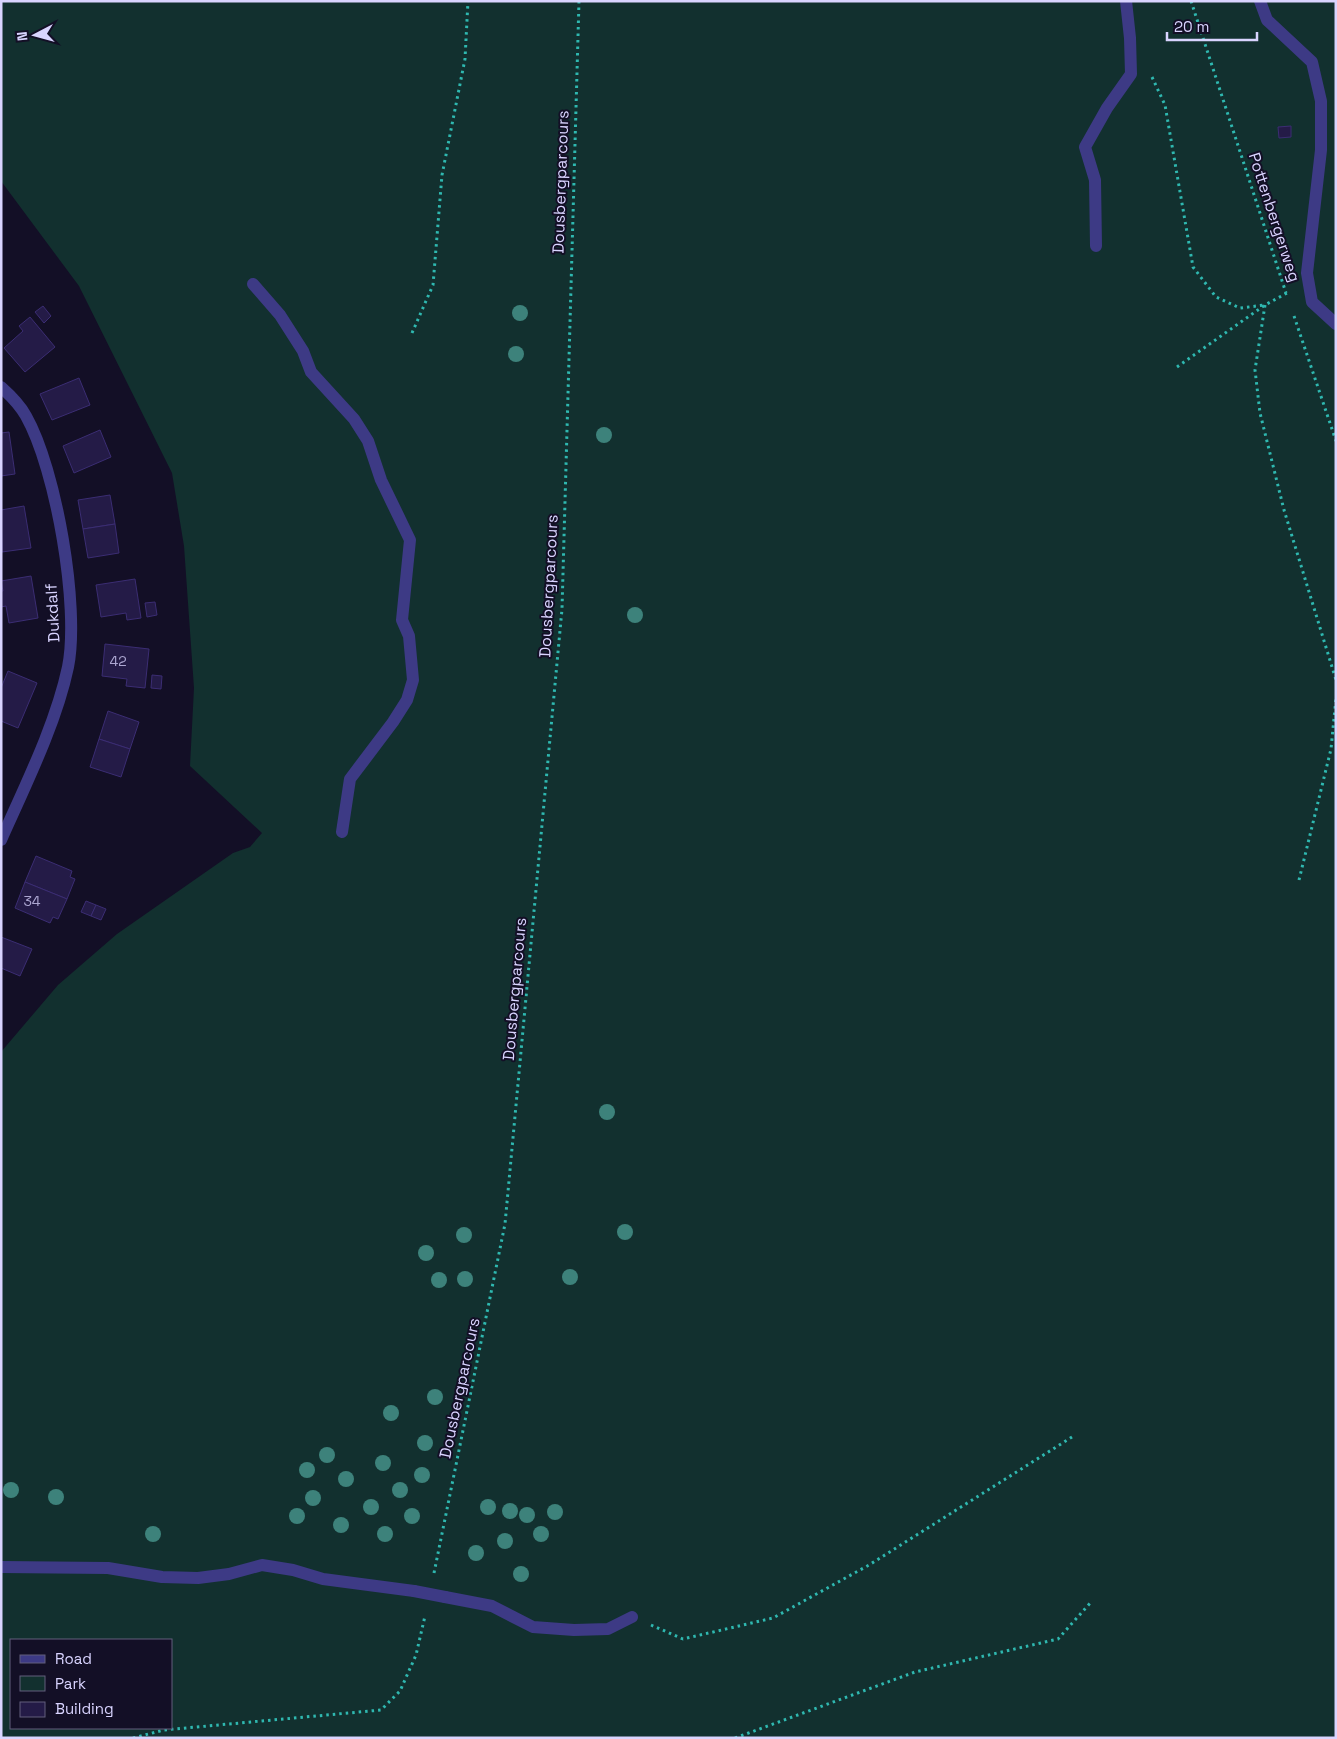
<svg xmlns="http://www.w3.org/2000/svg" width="1337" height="1739" font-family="'Space Grotesk',sans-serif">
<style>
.green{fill:#12302f;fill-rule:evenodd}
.building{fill:#241b47;stroke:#3b2d73}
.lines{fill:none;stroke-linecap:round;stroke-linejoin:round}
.path{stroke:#2fb8b0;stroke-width:3;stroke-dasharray:2.5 4;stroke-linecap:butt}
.minor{stroke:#3d3a85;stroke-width:12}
.minor-bridge{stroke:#3d3a85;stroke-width:12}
.tree{fill:#3d827b}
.labels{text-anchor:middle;stroke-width:4;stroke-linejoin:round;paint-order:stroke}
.number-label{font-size:14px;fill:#aca6d1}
.street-label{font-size:16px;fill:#d9d4ff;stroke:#130f26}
</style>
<rect width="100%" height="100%" fill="#130f26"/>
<!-- green -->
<path class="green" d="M 1,1 L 1336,1 L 1336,1738 L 1,1738 L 1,1052 L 58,985 L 117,934 L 233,853 L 250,847 L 262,833 L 190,766 L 194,688 L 184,546 L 172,473 L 79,286 L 1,181 ZM 11,1640 L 171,1640 L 171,1728 L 11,1728 Z"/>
<!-- building -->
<g class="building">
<path d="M 1291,126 L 1291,137 L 1279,138 L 1278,127 Z"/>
<path d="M 43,306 L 51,316 L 44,323 L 35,312 Z"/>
<path d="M 30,317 L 55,347 L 25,372 L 4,348 L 23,331 L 19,326 Z"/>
<path d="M 79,378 L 90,405 L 52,420 L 40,394 Z"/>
<path d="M 100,430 L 111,457 L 74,473 L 63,446 Z"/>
<path d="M 9,432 L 15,474 L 1,476 L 1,433 Z"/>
<path d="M 110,495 L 115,524 L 83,529 L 78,500 Z"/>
<path d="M 24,506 L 31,548 L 2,552 L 1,510 Z"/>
<path d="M 115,524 L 119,553 L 88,558 L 83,529 Z"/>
<path d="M 31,576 L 38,618 L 9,623 L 6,606 L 1,607 L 1,591 L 3,591 L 1,581 Z"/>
<path d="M 135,579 L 141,618 L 127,620 L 126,613 L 101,617 L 96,585 Z"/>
<path d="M 155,602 L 157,615 L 147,617 L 145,603 Z"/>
<path d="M 105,644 L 149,649 L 145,688 L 126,686 L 127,679 L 102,676 Z"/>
<path d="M 8,671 L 37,683 L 18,728 L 1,721 L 1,688 Z"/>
<path d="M 152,675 L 162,676 L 161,689 L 151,688 Z"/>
<path d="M 108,711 L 139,722 L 130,749 L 99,739 Z"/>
<path d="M 99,739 L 130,749 L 121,777 L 90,767 Z"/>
<path d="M 36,856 L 72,871 L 70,877 L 75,879 L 67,899 L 25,882 Z"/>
<path d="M 25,882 L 67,899 L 58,919 L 53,917 L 50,923 L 15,908 Z"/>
<path d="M 86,901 L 96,905 L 91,916 L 81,912 Z"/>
<path d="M 96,905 L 106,909 L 101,920 L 91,916 Z"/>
<path d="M 1,937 L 32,949 L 20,976 L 1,968 Z"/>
</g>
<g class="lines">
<!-- path -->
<g class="path">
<path d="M 1191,1 L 1286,293"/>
<path d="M 1152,77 L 1165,105 L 1193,267 L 1216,297 L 1240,308 L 1265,305"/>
<path d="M 1265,305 L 1255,370 L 1260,413 L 1284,510 L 1336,680"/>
<path d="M 1294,316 L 1336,441"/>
<path d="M 412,333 L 433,285 L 442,175 L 465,59 L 468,1"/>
<path d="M 1177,367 L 1265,305 L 1287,293"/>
<path d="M 1299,880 L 1331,749 L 1336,698"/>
<path d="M 434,1573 L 505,1224 L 562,609 L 579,1"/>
<path d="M 651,1625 L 683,1639 L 773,1618 L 869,1565 L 1072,1437"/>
<path d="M 133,1738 L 164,1730 L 381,1710 L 400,1691 L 416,1655 L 425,1616"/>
<path d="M 735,1738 L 915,1672 L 1058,1639 L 1092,1601"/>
</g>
<!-- minor -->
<g class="minor">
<path d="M 1260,1 L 1267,20 L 1312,62 L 1321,101 L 1321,150 L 1307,273 L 1312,302 L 1336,324"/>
<path d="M 1096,246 L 1095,180 L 1085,147 L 1107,108 L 1131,74 L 1130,38 L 1126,1"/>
<path d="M 253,284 L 280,315 L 303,351 L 311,372 L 354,419 L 368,441 L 381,480 L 410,540 L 402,620 L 409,636 L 413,680 L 407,700 L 393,722 L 350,779 L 342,832"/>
<path d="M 1,387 C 10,395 20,405 26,416 C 56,469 80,607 68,667 C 56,724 25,786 1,840"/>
<path d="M 1,1567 L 108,1568 L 162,1577 L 198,1578 L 229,1574 L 262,1565 L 293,1570 L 323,1579 L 414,1591"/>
<path d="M 445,1597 L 492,1606 L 533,1627 L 574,1630 L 608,1629 L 632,1617"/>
</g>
<!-- minor-bridge -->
<path class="minor-bridge" d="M 414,1591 L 445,1597"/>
</g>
<!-- trees -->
<g class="tree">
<circle cx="520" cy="313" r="8"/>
<circle cx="516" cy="354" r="8"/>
<circle cx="604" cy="435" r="8"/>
<circle cx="635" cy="615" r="8"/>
<circle cx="607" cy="1112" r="8"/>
<circle cx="625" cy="1232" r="8"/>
<circle cx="464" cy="1235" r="8"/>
<circle cx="426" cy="1253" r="8"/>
<circle cx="570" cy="1277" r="8"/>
<circle cx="465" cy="1279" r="8"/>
<circle cx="439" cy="1280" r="8"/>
<circle cx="435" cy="1397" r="8"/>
<circle cx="391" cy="1413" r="8"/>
<circle cx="425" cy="1443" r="8"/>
<circle cx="327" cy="1455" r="8"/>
<circle cx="383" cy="1463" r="8"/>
<circle cx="307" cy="1470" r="8"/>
<circle cx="422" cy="1475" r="8"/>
<circle cx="346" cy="1479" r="8"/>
<circle cx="11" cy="1490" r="8"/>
<circle cx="400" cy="1490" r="8"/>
<circle cx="56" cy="1497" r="8"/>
<circle cx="313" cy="1498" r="8"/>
<circle cx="371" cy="1507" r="8"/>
<circle cx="488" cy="1507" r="8"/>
<circle cx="510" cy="1511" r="8"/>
<circle cx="555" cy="1512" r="8"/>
<circle cx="527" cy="1515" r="8"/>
<circle cx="297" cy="1516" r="8"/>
<circle cx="412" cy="1516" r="8"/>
<circle cx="341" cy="1525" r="8"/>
<circle cx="153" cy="1534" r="8"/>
<circle cx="385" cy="1534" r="8"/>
<circle cx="541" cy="1534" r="8"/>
<circle cx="505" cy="1541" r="8"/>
<circle cx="476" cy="1553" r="8"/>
<circle cx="521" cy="1574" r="8"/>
</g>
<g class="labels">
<!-- number labels -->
<g class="number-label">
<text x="118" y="666">42</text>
<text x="32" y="906">34</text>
</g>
<!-- street labels -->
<g class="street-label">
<text transform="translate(560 182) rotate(-88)" y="6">Dousbergparcours</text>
<text transform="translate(1275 217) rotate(72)" y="6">Pottenbergerweg</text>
<text transform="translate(548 586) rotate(-87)" y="6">Dousbergparcours</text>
<text transform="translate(52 613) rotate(-93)" y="6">Dukdalf</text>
<text transform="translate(514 989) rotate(-85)" y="6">Dousbergparcours</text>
<text transform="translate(459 1388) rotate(-78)" y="6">Dousbergparcours</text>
</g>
</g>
<!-- border -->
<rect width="1337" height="1739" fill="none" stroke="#d9d4ff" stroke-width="5"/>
<!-- legend -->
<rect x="10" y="1639" width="162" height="90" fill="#130f26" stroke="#625e7d"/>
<rect x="20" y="1655" width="25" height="8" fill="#3d3a85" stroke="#625e7d"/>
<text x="55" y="1664" font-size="15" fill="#d9d4ff">Road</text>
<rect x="20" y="1676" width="25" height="15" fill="#12302f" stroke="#625e7d"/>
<text x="55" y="1689" font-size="15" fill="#d9d4ff">Park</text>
<rect x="20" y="1702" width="25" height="15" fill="#241b47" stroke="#625e7d"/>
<text x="55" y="1714" font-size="15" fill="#d9d4ff">Building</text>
<!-- north arrow -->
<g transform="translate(35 35) rotate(264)" stroke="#130f26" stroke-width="4" paint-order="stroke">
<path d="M0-4L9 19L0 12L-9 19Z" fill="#d9d4ff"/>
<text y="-8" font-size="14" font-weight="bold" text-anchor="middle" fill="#d9d4ff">N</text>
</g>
<!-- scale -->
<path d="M1167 32v8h90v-8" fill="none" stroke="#d9d4ff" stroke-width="2.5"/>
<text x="1174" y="32" font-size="15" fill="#d9d4ff" stroke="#130f26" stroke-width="4" paint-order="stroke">20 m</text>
</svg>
